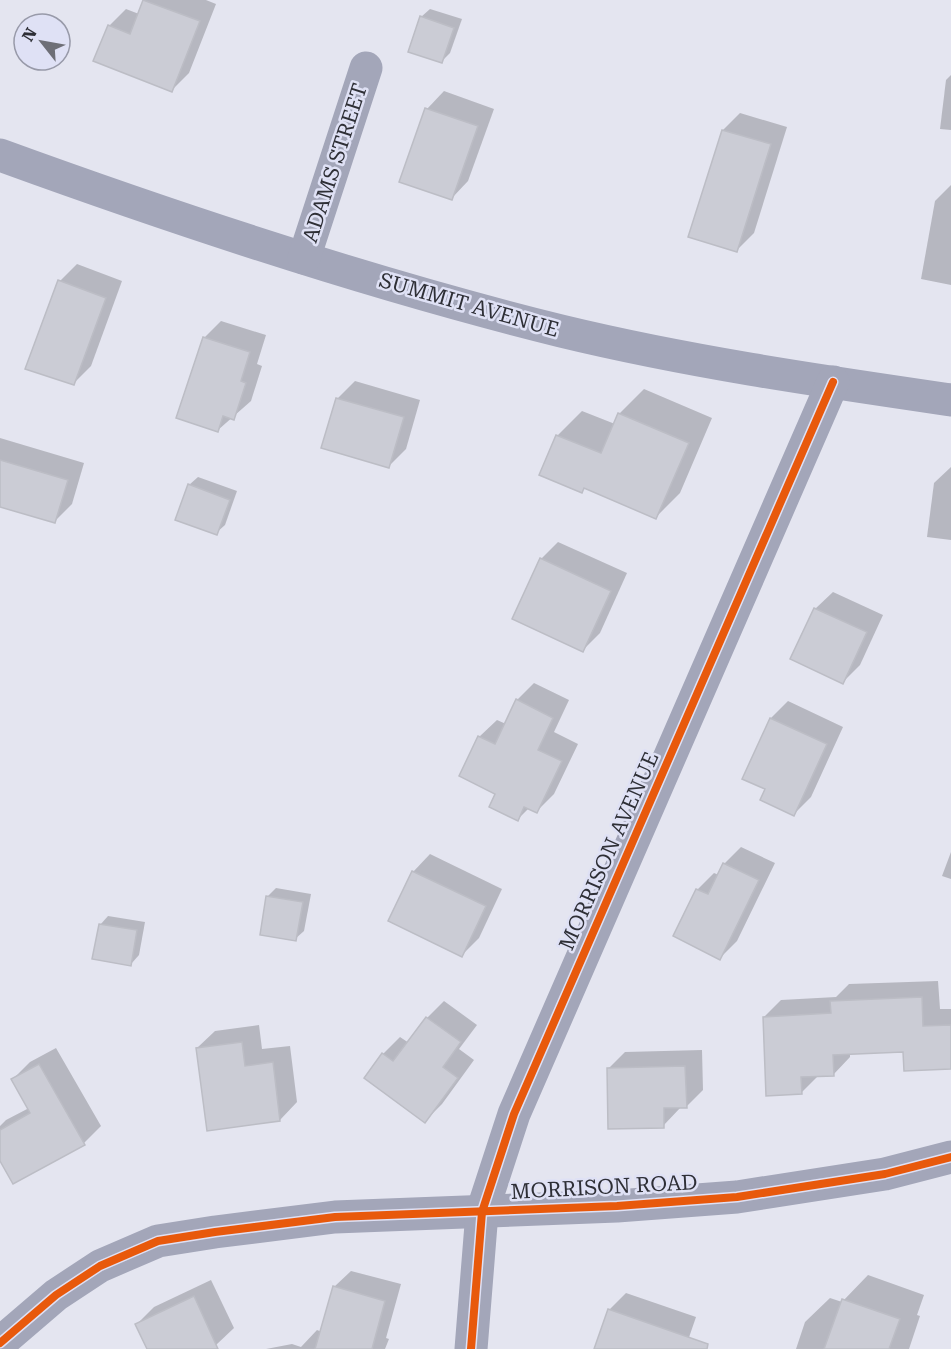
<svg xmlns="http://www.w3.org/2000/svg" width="951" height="1349" font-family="'Roboto Serif',serif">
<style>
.shadow{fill:#0003}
.building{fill:#cbccd5;stroke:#bcbdc5;stroke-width:1.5}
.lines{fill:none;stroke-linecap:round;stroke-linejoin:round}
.minor{stroke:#a3a6b9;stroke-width:33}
.cycleway-casing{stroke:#dfe1f5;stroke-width:11}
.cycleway{stroke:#e8590c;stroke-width:8}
.labels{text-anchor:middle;stroke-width:5;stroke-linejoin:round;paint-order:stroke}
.street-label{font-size:21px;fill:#2e2f36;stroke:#dfe1f5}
</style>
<rect width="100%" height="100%" fill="#e4e5f0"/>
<!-- shadow -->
<g class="shadow">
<path d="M 145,0 L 206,0 L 216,4 L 189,73 L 172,90 L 109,26 L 126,9 L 139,14 Z"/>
<path d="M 430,9 L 462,19 L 450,53 L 442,61 L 421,17 Z"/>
<path d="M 951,75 L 951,130 L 940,129 L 946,80 Z"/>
<path d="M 444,91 L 494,109 L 468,181 L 451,199 L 427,109 Z"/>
<path d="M 740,113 L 787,127 L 754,233 L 736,251 L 723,130 Z"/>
<path d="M 951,185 L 951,285 L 921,279 L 935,201 Z"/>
<path d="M 77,264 L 122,281 L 91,366 L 74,383 L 60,281 Z"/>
<path d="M 221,321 L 266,335 L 257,364 L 262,366 L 251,401 L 218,430 L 204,338 Z"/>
<path d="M 355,381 L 420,400 L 406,449 L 389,466 L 323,447 L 338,398 Z"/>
<path d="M 644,389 L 712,418 L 680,493 L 656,517 L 586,487 L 582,491 L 541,474 L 558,435 L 582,411 L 615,424 L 619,414 Z"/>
<path d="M 0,438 L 84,463 L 72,504 L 54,522 L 0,505 Z"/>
<path d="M 951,467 L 951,540 L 927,537 L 934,483 Z"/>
<path d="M 198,477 L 237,491 L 225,525 L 216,533 L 189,485 Z"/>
<path d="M 558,542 L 627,573 L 600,633 L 583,650 L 541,559 Z"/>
<path d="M 833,592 L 883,615 L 860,665 L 843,682 L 815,609 Z"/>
<path d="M 534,683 L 569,700 L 554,732 L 578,744 L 554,794 L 537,811 L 529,808 L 518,819 L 497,793 L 479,737 L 497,720 L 506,724 L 517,700 Z"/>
<path d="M 788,701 L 843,727 L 811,797 L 794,814 L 767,788 L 744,778 L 771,718 Z"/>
<path d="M 741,847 L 775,863 L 737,941 L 720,958 L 697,890 L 714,873 L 719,875 L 724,864 Z"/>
<path d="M 951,852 L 951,879 L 942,876 Z"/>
<path d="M 430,854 L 502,889 L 479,938 L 462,955 L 390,921 L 413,872 Z"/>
<path d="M 276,888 L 311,894 L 304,931 L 295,939 L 261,934 L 268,896 Z"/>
<path d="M 108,916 L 145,922 L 139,955 L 131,964 L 100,925 Z"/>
<path d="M 938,981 L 940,1009 L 951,1009 L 951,1067 L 904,1050 L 850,1053 L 850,1057 L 833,1075 L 819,1075 L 801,1093 L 764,1017 L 781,1000 L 836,997 L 849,984 Z"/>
<path d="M 444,1001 L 477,1025 L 459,1049 L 474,1060 L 442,1104 L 425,1121 L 366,1078 L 383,1054 L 400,1037 L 409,1043 L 427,1018 Z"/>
<path d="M 259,1025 L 262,1049 L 290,1046 L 297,1102 L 280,1120 L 197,1048 L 215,1031 Z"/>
<path d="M 56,1048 L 101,1126 L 84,1143 L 0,1158 L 0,1126 L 6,1120 L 29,1108 L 13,1079 L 30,1062 Z"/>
<path d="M 702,1050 L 703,1090 L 686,1107 L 681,1107 L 663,1126 L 608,1069 L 625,1052 Z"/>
<path d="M 351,1271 L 401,1284 L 386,1338 L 389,1339 L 385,1349 L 266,1349 L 292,1344 L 301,1347 L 317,1330 L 322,1332 L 334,1287 Z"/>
<path d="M 868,1275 L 924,1295 L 917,1315 L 920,1316 L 909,1349 L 796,1349 L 805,1322 L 830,1298 L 842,1302 Z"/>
<path d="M 211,1280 L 234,1328 L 216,1345 L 209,1349 L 149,1349 L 137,1324 L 154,1307 Z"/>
<path d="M 626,1293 L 696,1317 L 685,1349 L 596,1349 L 609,1310 Z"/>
</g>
<!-- building -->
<g class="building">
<path d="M 143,0 L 200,21 L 172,92 L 93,61 L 108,25 L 130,34 Z"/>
<path d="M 420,16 L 454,28 L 442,63 L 408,52 Z"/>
<path d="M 425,108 L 478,126 L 452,200 L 399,182 Z"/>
<path d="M 722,130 L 771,144 L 737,252 L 688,237 Z"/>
<path d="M 58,280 L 106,298 L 74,385 L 25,369 Z"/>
<path d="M 203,337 L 250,352 L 241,381 L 246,383 L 234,420 L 223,416 L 218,432 L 176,418 Z"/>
<path d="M 336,398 L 404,417 L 389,468 L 321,448 Z"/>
<path d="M 618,413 L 689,443 L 656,519 L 584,488 L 582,493 L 539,475 L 556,435 L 601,453 Z"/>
<path d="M 0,460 L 68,480 L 55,523 L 0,507 Z"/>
<path d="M 188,484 L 230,500 L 217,535 L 175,520 Z"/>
<path d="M 540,558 L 611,591 L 583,652 L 512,619 Z"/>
<path d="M 814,608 L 867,632 L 843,684 L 790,659 Z"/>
<path d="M 516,699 L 553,718 L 538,750 L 562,761 L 537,813 L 524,807 L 518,821 L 489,807 L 495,794 L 459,776 L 478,736 L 495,744 Z"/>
<path d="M 770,718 L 827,744 L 794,816 L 760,800 L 765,789 L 742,779 Z"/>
<path d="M 723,863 L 759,880 L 720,960 L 673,936 L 696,889 L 708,894 Z"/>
<path d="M 412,871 L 486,906 L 462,957 L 388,921 Z"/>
<path d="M 266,896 L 303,902 L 296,941 L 260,935 Z"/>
<path d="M 99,924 L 137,930 L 131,966 L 92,959 Z"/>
<path d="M 922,997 L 923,1026 L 951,1025 L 951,1069 L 904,1071 L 903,1052 L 833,1055 L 834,1076 L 801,1077 L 802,1094 L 766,1096 L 763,1017 L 831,1013 L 830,1001 Z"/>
<path d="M 426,1017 L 461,1042 L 443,1067 L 458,1078 L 425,1123 L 364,1078 L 382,1053 L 393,1061 Z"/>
<path d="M 242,1042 L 245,1066 L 273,1062 L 280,1121 L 207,1131 L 196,1048 Z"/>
<path d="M 39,1064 L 85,1145 L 13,1184 L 0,1161 L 0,1130 L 30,1113 L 11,1079 Z"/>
<path d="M 685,1066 L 687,1108 L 664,1108 L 664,1128 L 608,1129 L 607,1068 Z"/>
<path d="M 333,1286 L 385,1301 L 372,1349 L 315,1349 Z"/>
<path d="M 194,1296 L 218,1349 L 147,1349 L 135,1324 Z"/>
<path d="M 842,1299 L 900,1319 L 889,1349 L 824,1349 Z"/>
<path d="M 608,1309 L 708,1344 L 707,1349 L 594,1349 Z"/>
</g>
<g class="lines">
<!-- minor -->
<g class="minor">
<path d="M 0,155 C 184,222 371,284 561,331 C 689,362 821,381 951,400"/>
<path d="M 304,258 L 366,68"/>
<path d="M 0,1343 L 56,1295 L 100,1266 L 158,1241 L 215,1232 L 335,1217 L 617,1206 L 737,1197 L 885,1174 L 951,1157"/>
<path d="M 471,1349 L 482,1212 L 514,1114 L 833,382"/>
</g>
<!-- cycleway casing -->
<g class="cycleway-casing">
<g id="cycleway">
<path d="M 0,1343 L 56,1295 L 100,1266 L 158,1241 L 215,1232 L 335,1217 L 617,1206 L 737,1197 L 885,1174 L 951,1157"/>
<path d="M 471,1349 L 482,1212 L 514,1114 L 833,382"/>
</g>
</g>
<!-- cycleway -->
<use href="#cycleway" class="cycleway"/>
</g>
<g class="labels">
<!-- street labels -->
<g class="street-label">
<text transform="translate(335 163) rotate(-72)" y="7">ADAMS STREET</text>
<text transform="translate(469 305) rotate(16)" y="7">SUMMIT AVENUE</text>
<text transform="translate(609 851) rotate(-66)" y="7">MORRISON AVENUE</text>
<text transform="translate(604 1187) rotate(-3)" y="7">MORRISON ROAD</text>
</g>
</g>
<!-- north arrow -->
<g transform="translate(42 42) rotate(301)"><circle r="28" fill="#dfe1f5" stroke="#989aa9" stroke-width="1.5"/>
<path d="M0-4.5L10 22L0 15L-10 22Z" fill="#6e6f77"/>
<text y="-9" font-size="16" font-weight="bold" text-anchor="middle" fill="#2e2f36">N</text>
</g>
</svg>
